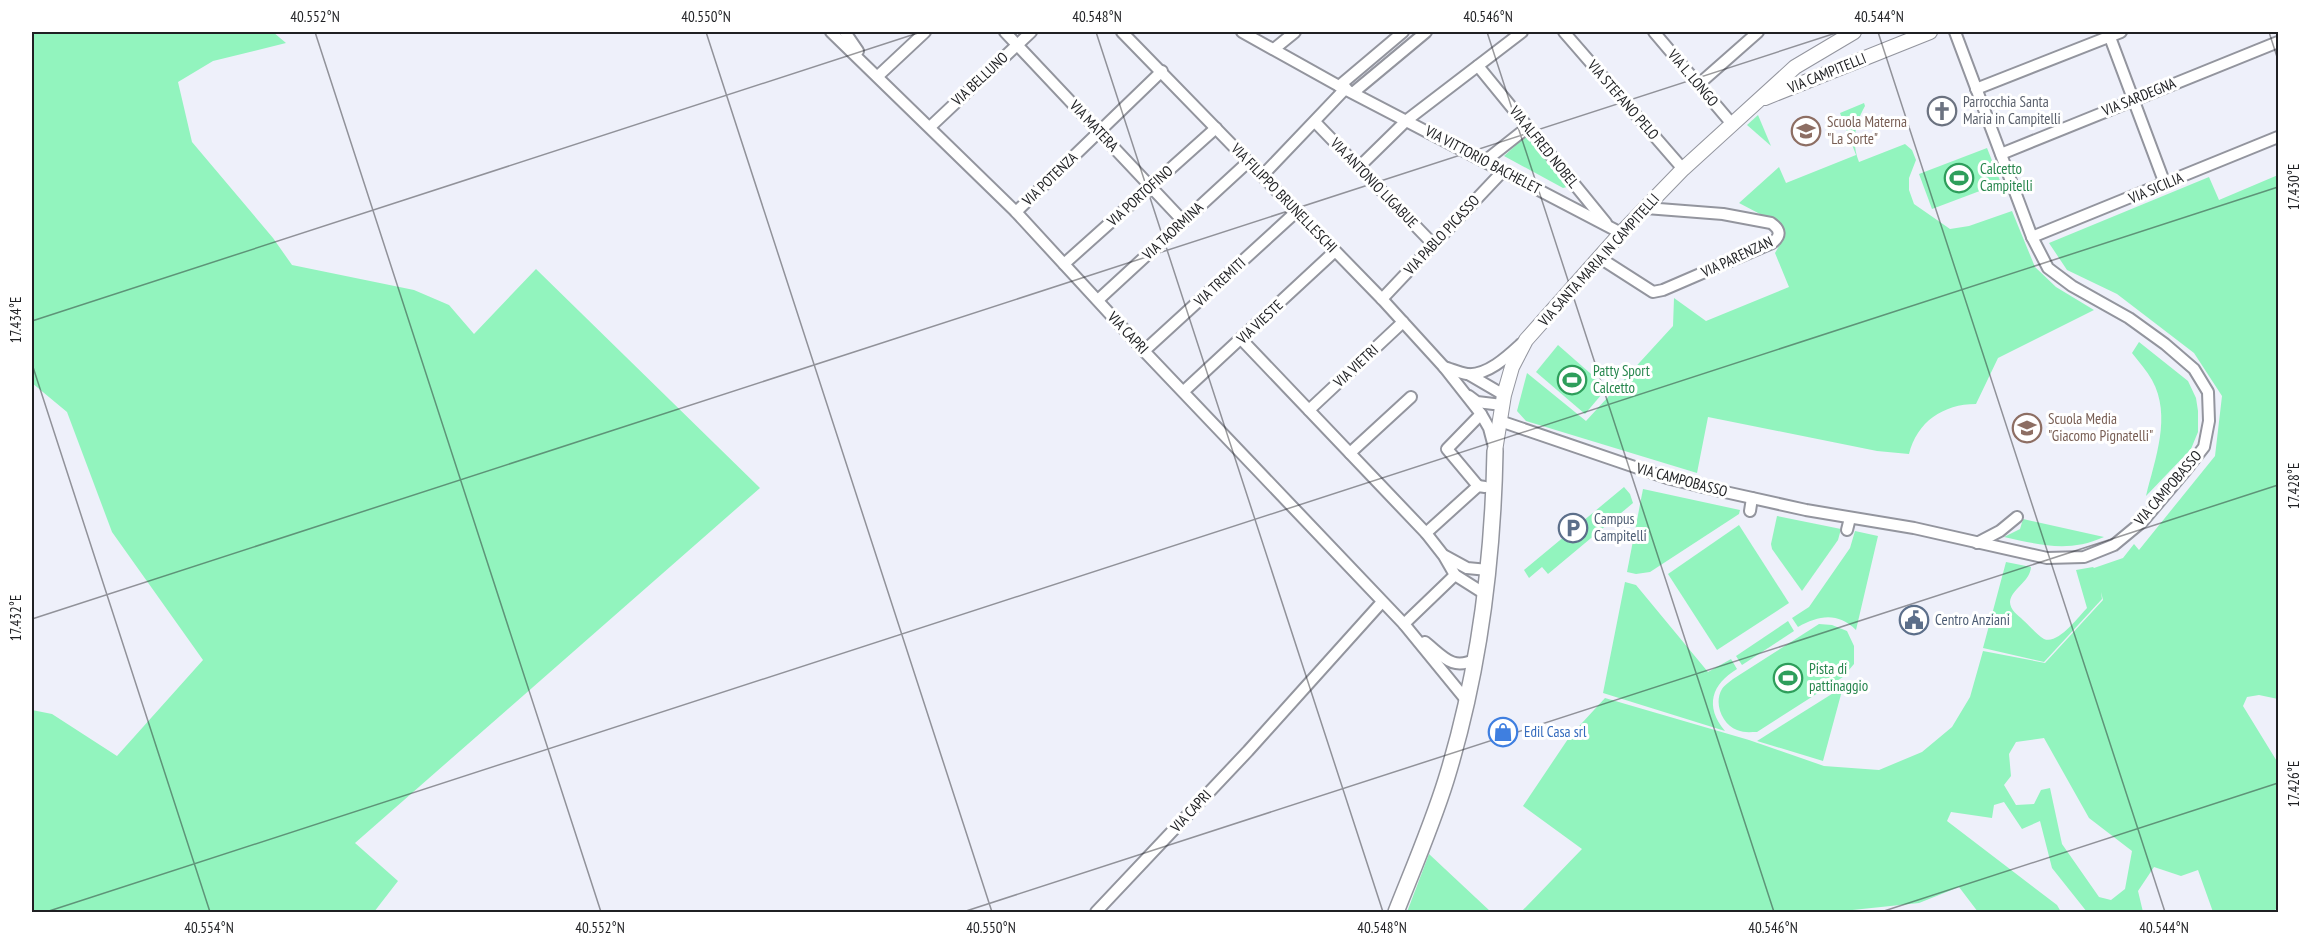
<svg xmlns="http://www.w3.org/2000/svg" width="2310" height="944" font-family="'PT Sans Narrow',sans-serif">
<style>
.green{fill:#92f4be;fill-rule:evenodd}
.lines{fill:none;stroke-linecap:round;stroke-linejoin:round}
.minor-casing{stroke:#93959e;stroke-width:14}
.tertiary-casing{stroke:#93959e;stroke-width:16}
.secondary-casing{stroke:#93959e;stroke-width:18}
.minor{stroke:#fff;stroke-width:10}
.tertiary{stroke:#fff;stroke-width:14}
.secondary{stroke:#fff;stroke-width:15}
.ticks{fill:none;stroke:#1f2023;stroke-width:1.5;stroke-opacity:0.45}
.labels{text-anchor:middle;stroke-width:6;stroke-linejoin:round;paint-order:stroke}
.street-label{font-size:15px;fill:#1f2023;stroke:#fff}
.worship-label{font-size:15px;fill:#5b616d;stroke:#fff;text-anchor:start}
.education-label{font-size:15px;fill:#785e54;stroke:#fff;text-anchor:start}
.leisure-label{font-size:15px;fill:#27864d;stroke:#fff;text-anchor:start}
.service-label{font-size:15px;fill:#4e5e75;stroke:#fff;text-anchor:start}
.shop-label{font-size:15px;fill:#366cbe;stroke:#fff;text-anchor:start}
.neatline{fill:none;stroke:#1f2023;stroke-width:2}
.ticks-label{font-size:15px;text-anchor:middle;fill:#1f2023}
</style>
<rect width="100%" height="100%" fill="#eef0fa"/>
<!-- green -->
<g class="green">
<path d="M 32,32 L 273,32 L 286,43 L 213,61 L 178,82 L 192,142 L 273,238 L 292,265 L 414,290 L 449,305 L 474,334 L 536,269 L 760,488 L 355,843 L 398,881 L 374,912 L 32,912 L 32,710 L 52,714 L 117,756 L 203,660 L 112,532 L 67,412 L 32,383 Z"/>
<path d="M 1864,103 L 1865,106 C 1855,124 1851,142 1859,162 L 1905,144 L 1912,150 L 1916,160 L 1909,178 L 1909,190 L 1914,204 L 1950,229 L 1969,226 L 2012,211 L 2035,267 L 2056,287 L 2094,310 L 1998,358 L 1976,404 C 1943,404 1917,422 1909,454 L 1877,451 L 1708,417 L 1697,473 L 1526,421 L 1517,411 L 1527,373 L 1586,421 L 1673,326 L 1674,298 L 1706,321 L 1789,287 L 1775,253 L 1783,239 L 1781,225 L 1739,203 L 1779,167 L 1786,183 L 1856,155 L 1840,113 Z"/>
<path d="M 1758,115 L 1771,146 L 1747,125 Z"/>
<path d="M 1527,135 L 1568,184 L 1567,187 L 1563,188 L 1504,156 Z"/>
<path d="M 1987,148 L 2001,183 L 1932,209 L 1919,174 Z"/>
<path d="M 2278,175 L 2278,699 L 2259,695 L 2247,697 L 2243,706 L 2278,763 L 2278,907 L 2273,912 L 2213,912 L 2198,870 L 2181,876 L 2154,867 L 2138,891 L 2143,912 L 2087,912 L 2052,868 L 2040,821 L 2022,829 L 2004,802 L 1994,805 L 1992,818 L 1951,812 L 1947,821 L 2057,905 L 2061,912 L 1978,912 L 1959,887 L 1919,903 L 1843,911 L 1843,912 L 1521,912 L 1582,849 L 1523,806 L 1570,736 L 1605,698 L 1749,740 L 1824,766 L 1879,770 L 1922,752 L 1952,727 L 1970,697 L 1983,651 L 2045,663 L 2103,600 L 2101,592 L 2102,599 L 2044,662 L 1983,648 L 2006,562 L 2031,567 C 2030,582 2011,589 2010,602 C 2010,610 2018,615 2023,620 C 2030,626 2037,635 2044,639 C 2058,645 2078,617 2087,608 L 2076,570 L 2093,567 L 2094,568 L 2123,558 L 2134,544 L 2139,550 L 2215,456 L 2222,396 L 2194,353 L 2117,294 L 2067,270 L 2049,243 L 2209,177 L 2219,200 ZM 2044,738 L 2089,818 L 2132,851 L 2125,889 L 2111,900 L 2099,897 L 2062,844 L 2050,788 L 2041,790 L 2034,804 L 2016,805 L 2004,785 L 2011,776 L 2009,754 L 2016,742 Z"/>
<path d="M 2139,342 L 2188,381 L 2196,398 L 2198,411 L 2198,432 L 2191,449 L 2146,496 C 2155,459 2172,416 2152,380 C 2147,371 2139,362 2132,353 Z"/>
<path d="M 1558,345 L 1607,388 L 1585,414 L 1536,372 Z"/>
<path d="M 1624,487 L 1630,494 L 1633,503 L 1548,574 L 1542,567 L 1529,578 L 1524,570 Z"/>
<path d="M 1643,489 L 1740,510 L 1739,514 L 1650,572 L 1636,574 L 1627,572 Z"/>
<path d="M 1777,516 L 1841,529 L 1838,540 L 1802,591 L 1772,549 L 1771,544 Z"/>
<path d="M 2023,519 L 2104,537 C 2068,553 2041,545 2004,537 L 2020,529 Z"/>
<path d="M 1739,525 L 1789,603 L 1717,650 L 1668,574 Z"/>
<path d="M 1855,531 L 1878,536 L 1856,630 C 1838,612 1819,615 1798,627 L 1792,618 L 1809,607 L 1850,548 Z"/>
<path d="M 1625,582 L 1636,585 L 1708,672 L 1731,659 L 1737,669 C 1712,684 1704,706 1725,731 L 1603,693 Z"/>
<path d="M 1788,621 L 1794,631 L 1742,665 L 1736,656 Z"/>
<path d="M 1819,624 L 1832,625 L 1847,631 L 1854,646 L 1854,664 L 1843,677 L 1757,732 C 1750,732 1744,733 1737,730 C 1723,725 1713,704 1722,689 C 1724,686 1729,682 1733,679 Z"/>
<path d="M 1843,687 L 1823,761 L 1757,741 Z"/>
<path d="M 1429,854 L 1491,912 L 1407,912 Z"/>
</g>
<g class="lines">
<!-- minor casing -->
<g class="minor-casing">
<g id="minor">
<path d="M 831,32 L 1016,212 L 1144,351 L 1404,624 L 1467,701"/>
<path d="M 845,32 L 858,51"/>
<path d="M 1005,32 L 1183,221"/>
<path d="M 1122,32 L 1382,299 L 1444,367 L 1481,414 L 1489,428 L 1494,447"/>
<path d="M 1242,32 L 1339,86 L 1621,233"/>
<path d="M 1564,32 L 1683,169"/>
<path d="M 1654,32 L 1732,124"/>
<path d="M 2108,32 L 2165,184"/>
<path d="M 1274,49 L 1295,32"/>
<path d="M 1478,66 L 1606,223"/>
<path d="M 878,76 L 925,32"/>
<path d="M 1699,84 L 1758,32"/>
<path d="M 1339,86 L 1403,32"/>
<path d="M 1976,89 L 2121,32"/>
<path d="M 1354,92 L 1426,32"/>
<path d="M 1315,122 L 1433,244"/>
<path d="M 930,127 L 1031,32"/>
<path d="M 2001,154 L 2278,42"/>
<path d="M 1485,161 L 1528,127"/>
<path d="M 1359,167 L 1407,120 L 1522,32"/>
<path d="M 1262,176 L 1346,88"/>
<path d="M 1016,212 L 1162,71"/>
<path d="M 2032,237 L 2278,137"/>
<path d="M 1600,258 L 1653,292 L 1663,290 L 1772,243 C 1781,236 1781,230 1771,223 L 1723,214 L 1646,208"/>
<path d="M 1064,264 L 1216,128"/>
<path d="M 1382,299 L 1503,171"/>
<path d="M 1098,300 L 1248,162"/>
<path d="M 1242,340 L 1426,533 L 1444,556 L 1455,575 L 1485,594"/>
<path d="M 1144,351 L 1296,212"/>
<path d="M 1444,367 C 1451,369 1460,373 1467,374 C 1487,376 1508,356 1521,344"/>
<path d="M 1468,374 L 1504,395"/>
<path d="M 1184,391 L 1335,251"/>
<path d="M 1469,396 L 1477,402 L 1502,405"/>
<path d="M 1309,410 L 1403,322"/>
<path d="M 1500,421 L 1667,478 L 1707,488 L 1806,510 L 1914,528 L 2047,558 L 2084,557 L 2114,545 L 2143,521 L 2186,470 L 2204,447 L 2209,421 L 2208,392 L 2194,369 L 2165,344 L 2129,318 L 2072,286 L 2048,268 L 2032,237 L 1955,32"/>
<path d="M 1350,453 L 1411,397"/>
<path d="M 1478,486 L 1447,449 L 1481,414"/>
<path d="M 1750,511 L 1752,498"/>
<path d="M 1847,530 L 1850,518"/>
<path d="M 1426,533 L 1478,486 L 1485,487"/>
<path d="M 1977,543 L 2000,531 L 2017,517"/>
<path d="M 1445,556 L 1467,568 L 1488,570"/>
<path d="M 1404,624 L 1455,575"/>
<path d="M 1425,642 C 1444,657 1452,671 1476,659"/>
<path d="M 1096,912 L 1248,751 L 1382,602"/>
</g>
</g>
<!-- tertiary casing -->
<g class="tertiary-casing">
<g id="tertiary">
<path d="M 1765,98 L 1930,32"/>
<path d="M 1495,451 L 1504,395 L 1512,367 L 1526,340 L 1621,233 L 1683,169 L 1795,67 L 1854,32"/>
</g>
</g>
<!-- secondary casing -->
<g class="secondary-casing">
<path id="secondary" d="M 1396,912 C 1413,869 1432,825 1446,780 C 1479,673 1493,562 1495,451"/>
</g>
<!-- minor -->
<use href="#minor" class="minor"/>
<!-- tertiary -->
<use href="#tertiary" class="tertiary"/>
<!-- secondary -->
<use href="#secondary" class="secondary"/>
</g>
<!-- ticks -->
<path class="ticks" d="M 315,32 L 601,912M 706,32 L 992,912M 1096,32 L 1383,912M 1487,32 L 1774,912M 1878,32 L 2165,912M 2269,32 L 2278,60M 32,321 L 921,32M 32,364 L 210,912M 32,619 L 1839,32M 46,912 L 2278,187M 963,912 L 2278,485M 1881,912 L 2278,783"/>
<!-- icons -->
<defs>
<g id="church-ring" transform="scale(1.5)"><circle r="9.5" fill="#fff" stroke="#6b7280" stroke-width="1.5"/><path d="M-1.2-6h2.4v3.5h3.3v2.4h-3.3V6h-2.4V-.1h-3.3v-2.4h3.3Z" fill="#6b7280"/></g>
<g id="school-ring" transform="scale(1.5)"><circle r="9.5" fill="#fff" stroke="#8d6e63" stroke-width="1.5"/><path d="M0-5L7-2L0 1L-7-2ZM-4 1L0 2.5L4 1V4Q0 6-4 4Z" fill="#8d6e63"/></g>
<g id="stadium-ring" transform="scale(1.5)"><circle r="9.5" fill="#fff" stroke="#2e9e5b" stroke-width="1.5"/><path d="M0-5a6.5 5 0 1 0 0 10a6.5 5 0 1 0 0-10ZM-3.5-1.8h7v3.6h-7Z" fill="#2e9e5b"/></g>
<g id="parking-ring" transform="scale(1.5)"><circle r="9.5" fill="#fff" stroke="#5c6f8a" stroke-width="1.5"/><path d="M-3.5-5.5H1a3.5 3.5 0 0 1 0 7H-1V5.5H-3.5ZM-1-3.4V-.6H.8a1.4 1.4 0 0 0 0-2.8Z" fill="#5c6f8a"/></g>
<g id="civic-ring" transform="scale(1.5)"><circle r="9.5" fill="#fff" stroke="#5c6f8a" stroke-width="1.5"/><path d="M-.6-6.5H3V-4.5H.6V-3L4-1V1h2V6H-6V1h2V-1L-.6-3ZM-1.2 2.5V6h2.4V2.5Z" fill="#5c6f8a"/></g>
<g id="shop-ring" transform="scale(1.5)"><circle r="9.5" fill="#fff" stroke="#3f7fe0" stroke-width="1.5"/><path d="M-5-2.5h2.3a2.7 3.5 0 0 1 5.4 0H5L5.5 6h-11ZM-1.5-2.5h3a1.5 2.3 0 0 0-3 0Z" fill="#3f7fe0"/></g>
</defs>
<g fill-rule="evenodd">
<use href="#church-ring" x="1942" y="111"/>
<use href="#school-ring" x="1806" y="131"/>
<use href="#stadium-ring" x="1959" y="178"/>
<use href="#stadium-ring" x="1572" y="380"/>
<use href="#school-ring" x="2027" y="428"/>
<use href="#parking-ring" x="1573" y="528"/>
<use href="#civic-ring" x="1914" y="620"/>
<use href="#stadium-ring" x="1788" y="678"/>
<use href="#shop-ring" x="1503" y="732"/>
</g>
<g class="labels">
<!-- street labels -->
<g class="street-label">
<text transform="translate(1827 73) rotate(-22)" y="5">VIA CAMPITELLI</text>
<text transform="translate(1693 78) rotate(50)" y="5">VIA L. LONGO</text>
<text transform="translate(980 79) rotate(-43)" y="5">VIA BELLUNO</text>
<text transform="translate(2139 97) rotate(-22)" y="5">VIA SARDEGNA</text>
<text transform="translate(1623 100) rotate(49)" y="5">VIA STEFANO PELO</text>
<text transform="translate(1094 126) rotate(47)" y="5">VIA MATERA</text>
<text transform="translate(1544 147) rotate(51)" y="5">VIA ALFRED NOBEL</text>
<text transform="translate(1483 160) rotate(28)" y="5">VIA VITTORIO BACHELET</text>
<text transform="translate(1050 179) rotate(-44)" y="5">VIA POTENZA</text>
<text transform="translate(1374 183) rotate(46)" y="5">VIA ANTONIO LIGABUE</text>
<text transform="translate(2156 188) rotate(-23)" y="5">VIA SICILIA</text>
<text transform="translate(1140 196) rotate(-42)" y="5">VIA PORTOFINO</text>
<text transform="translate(1284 198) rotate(46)" y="5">VIA FILIPPO BRUNELLESCHI</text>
<text transform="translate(1173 231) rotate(-43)" y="5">VIA TAORMINA</text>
<text transform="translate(1442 235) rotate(-47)" y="5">VIA PABLO PICASSO</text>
<text transform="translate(1737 257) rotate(-25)" y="5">VIA PARENZAN</text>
<text transform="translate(1599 260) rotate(-48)" y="5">VIA SANTA MARIA IN CAMPITELLI</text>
<text transform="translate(1220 282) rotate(-43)" y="5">VIA TREMITI</text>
<text transform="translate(1260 322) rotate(-43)" y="5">VIA VIESTE</text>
<text transform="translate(1128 333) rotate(47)" y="5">VIA CAPRI</text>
<text transform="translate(1356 366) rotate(-43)" y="5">VIA VIETRI</text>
<text transform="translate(1682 480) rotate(15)" y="5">VIA CAMPOBASSO</text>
<text transform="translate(2168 488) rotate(-49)" y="5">VIA CAMPOBASSO</text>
<text transform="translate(1191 811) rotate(-47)" y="5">VIA CAPRI</text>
</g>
<!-- worship labels -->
<g class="worship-label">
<text x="1963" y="107">Parrocchia Santa<tspan x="1963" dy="17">Maria in Campitelli</tspan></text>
</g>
<!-- education labels -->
<g class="education-label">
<text x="1827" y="127">Scuola Materna<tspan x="1827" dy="17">"La Sorte"</tspan></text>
<text x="2048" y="424">Scuola Media<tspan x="2048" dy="17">"Giacomo Pignatelli"</tspan></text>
</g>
<!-- leisure labels -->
<g class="leisure-label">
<text x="1980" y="174">Calcetto<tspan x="1980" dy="17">Campitelli</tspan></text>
<text x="1593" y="376">Patty Sport<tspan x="1593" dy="17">Calcetto</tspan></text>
<text x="1809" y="674">Pista di<tspan x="1809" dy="17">pattinaggio</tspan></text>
</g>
<!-- service labels -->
<g class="service-label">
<text x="1594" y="524">Campus<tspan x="1594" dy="17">Campitelli</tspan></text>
<text x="1935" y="625">Centro Anziani</text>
</g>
<!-- shop labels -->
<g class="shop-label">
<text x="1524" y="737">Edil Casa srl</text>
</g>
</g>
<!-- border -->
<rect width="2310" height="944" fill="none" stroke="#ffffff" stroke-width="66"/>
<rect x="33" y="33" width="2244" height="878" class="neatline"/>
<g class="ticks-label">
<text x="315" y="22">40.552°N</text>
<text x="706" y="22">40.550°N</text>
<text x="1097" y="22">40.548°N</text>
<text x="1488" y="22">40.546°N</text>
<text x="1879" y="22">40.544°N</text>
<text transform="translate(2294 187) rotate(-90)" y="5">17.430°E</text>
<text transform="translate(16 320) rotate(-90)" y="5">17.434°E</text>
<text transform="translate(2294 486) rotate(-90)" y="5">17.428°E</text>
<text transform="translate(16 618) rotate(-90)" y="5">17.432°E</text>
<text transform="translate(2294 784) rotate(-90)" y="5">17.426°E</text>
<text x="209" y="933">40.554°N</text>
<text x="600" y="933">40.552°N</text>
<text x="991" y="933">40.550°N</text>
<text x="1382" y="933">40.548°N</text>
<text x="1773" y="933">40.546°N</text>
<text x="2164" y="933">40.544°N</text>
</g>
</svg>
